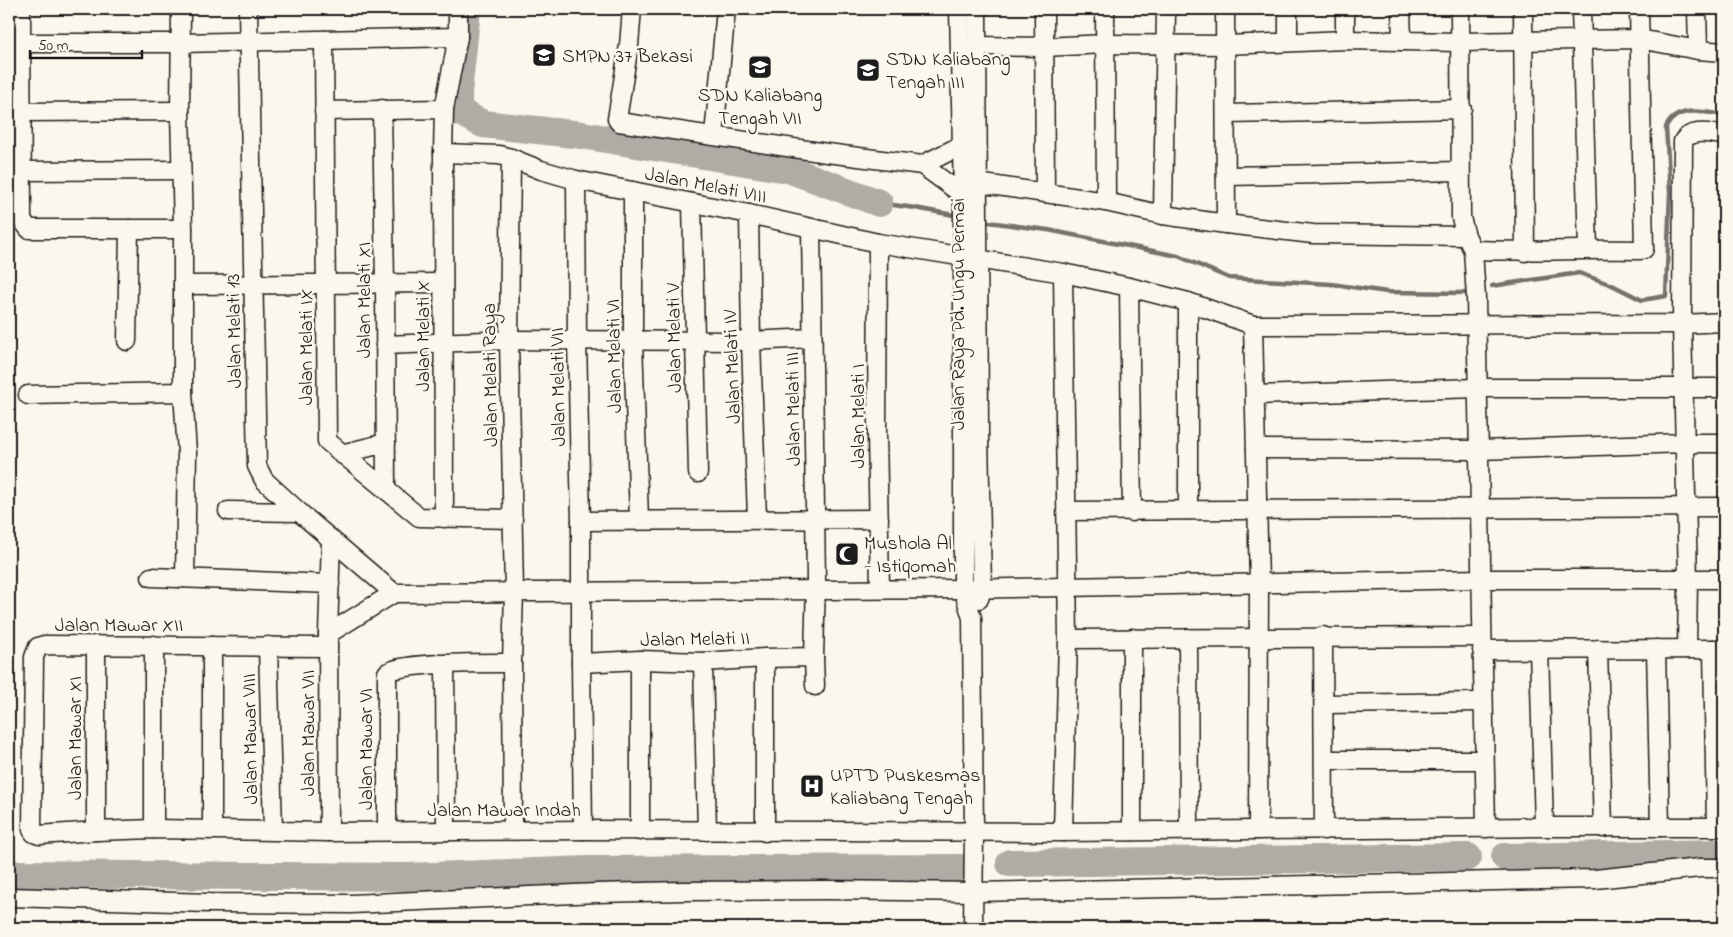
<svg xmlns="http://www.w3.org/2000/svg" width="1733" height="937" font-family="'Indie Flower',sans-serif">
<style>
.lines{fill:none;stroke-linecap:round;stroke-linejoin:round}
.stream{stroke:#74726e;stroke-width:4.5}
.river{stroke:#afaca5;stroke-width:28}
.minor-casing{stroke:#1c1c1c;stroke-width:21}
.minor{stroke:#fbf7ec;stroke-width:18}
.labels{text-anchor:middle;stroke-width:5;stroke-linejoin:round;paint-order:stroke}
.poi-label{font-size:20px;fill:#1c1c1c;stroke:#fbf7ec;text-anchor:start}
.street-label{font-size:20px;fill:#1c1c1c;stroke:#fbf7ec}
</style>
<rect width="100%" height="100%" fill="#fbf7ec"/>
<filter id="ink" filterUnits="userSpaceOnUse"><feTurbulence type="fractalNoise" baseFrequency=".02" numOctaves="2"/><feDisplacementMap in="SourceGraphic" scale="10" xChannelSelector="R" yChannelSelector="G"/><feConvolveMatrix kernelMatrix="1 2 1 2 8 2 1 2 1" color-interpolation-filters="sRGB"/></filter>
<g filter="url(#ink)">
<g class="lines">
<!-- stream -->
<g class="stream">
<path d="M 879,203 L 915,208 L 959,216"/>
<path d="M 981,221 L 1048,230 L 1178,256 L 1229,278 L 1331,284 L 1387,292 L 1467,293"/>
<path d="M 1492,286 L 1579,273 L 1612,285 L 1642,300 L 1666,296 L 1670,192 L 1666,127 C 1677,105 1705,112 1724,115"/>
</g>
<!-- river -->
<g class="river">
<path d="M 467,9 L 458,92 L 458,111 L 483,124 L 582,135 L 788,169 L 879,203"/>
<path d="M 1505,857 L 1724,853"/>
<path d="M 1010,863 L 1468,857"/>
<path d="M 9,874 L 407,877 L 588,870 L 966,868"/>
</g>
<!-- minor casing -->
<g class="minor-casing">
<g id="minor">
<path d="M 21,9 L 22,220 L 29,229 L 183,229"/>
<path d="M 248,9 L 257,466 L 264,480 L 299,512 L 394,593"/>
<path d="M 632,9 L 629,45 L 617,119 L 619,122 L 827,153 L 922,165 L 963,195 L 970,198"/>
<path d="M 959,9 L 963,195 L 963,589 L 972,618 L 974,832 L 973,928"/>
<path d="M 977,9 L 979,434 L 982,589 L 979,599"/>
<path d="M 1044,9 L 1045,193"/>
<path d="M 1105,9 L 1106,202"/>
<path d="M 1225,9 L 1226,224"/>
<path d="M 1288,9 L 1288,42"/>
<path d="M 1345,9 L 1345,40"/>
<path d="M 1401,9 L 1402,41"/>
<path d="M 1460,9 L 1461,218 L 1466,236"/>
<path d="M 1523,9 L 1525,252"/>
<path d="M 1581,9 L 1588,249"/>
<path d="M 1697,9 L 1698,50"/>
<path d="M 324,40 L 327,441 L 419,517 L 513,519"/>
<path d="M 21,43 L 180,43 L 458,37"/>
<path d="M 977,46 L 1044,47 L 1105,44 L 1226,45 L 1345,40 L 1460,42 L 1639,39 L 1698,50 L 1724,52"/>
<path d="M 382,109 L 385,283 L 386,490"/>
<path d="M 324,111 L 444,109"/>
<path d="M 23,112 L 180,111"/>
<path d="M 1226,114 L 1462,109"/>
<path d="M 714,135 L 726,9"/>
<path d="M 443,153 L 499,155 L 511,158 L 541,170 L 576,180 L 749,214 L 878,243 L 1063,273 L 1129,287 L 1188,302 L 1253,325 L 1682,324 L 1724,322"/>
<path d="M 511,158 L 509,340 L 514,591 L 512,663 L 513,830"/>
<path d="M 922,165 L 962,145"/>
<path d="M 22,171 L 181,170"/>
<path d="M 1226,176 L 1460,171"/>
<path d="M 576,180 L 577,339 L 581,521 L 581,663 L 640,660 L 703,662 L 765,658 L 814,657 L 816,580 L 811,228"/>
<path d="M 963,181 L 1106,202 L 1163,215 L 1226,224 L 1313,234 L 1466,236 L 1473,250 L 1476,298 L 1486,828"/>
<path d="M 633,191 L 633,340 L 639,520"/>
<path d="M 692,203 L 698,473"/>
<path d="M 749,214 L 751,341 L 757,519"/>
<path d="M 1163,215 L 1166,9"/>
<path d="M 878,243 L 877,434 L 880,588"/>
<path d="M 1473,250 C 1529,252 1584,249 1640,250 L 1644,249 L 1639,9"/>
<path d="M 1063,273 L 1068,639 L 1063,832"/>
<path d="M 183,285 L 443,283"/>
<path d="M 1129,287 L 1132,512"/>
<path d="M 1188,302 L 1188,510"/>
<path d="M 1253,325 L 1259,584 L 1258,830"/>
<path d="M 127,341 L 129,229"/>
<path d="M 385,345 L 509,340 L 751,341 L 812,338"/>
<path d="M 183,392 L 187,453 L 185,578"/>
<path d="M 28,395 L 183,392 L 183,229 L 180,111 L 181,9"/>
<path d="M 1255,395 L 1478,388 L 1724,388"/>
<path d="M 1256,449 L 1479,450 L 1685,443 L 1724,443"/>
<path d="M 341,454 L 386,443"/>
<path d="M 228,511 L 299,512"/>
<path d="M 1067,511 L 1724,507"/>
<path d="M 444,518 L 443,153 L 444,109 L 458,37 L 458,9"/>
<path d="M 581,521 L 879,519"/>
<path d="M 151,577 L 330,584"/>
<path d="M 394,593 L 963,589 L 1481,579 L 1724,579"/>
<path d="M 328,634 L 331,539"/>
<path d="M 1323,636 L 1324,830"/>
<path d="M 1188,638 L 1189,830"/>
<path d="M 1068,639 L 1482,637"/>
<path d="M 96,645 L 96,831"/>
<path d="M 154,645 L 154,829"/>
<path d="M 268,646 L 273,830"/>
<path d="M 328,647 L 44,645 L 38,647 L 34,657 L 32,830 L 34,833 L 39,835 L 96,831 L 154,829 L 329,832 L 583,830 L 1063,832 L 1544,827 L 1724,827"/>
<path d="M 1539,649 L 1544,827"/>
<path d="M 1598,649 L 1603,828"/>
<path d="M 1656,649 L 1660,827"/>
<path d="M 1687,649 L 1688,580 L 1682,324 L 1683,141 C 1692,128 1711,134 1724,135"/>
<path d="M 1713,649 L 1716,827"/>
<path d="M 1482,650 L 1724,649"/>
<path d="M 814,657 L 815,686"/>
<path d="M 703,662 L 707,831"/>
<path d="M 581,663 L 583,830"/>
<path d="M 445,664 L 446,831"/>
<path d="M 1324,704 L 1483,702"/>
<path d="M 1324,760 L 1484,760"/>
<path d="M 212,829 L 212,646"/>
<path d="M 387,831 L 387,673 C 398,662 492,663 512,663"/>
<path d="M 640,831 L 640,660"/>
<path d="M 1132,831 L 1132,638"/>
<path d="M 329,832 L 328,634 L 394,593"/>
<path d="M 765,832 L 765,658"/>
<path d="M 9,897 L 210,903 L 351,904 L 597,893 L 684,891 L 828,890 L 974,892 L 1595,879 L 1700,868 L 1724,868"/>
</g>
</g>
<!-- minor -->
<use href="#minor" class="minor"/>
</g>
</g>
<!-- icons -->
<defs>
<g id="school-square" transform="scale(1.25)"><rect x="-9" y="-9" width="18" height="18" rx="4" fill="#1c1c1c" stroke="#fbf7ec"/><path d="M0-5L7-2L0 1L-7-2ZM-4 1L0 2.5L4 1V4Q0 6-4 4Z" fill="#fff"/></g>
<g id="mosque-square" transform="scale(1.25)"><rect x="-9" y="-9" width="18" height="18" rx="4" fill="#1c1c1c" stroke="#fbf7ec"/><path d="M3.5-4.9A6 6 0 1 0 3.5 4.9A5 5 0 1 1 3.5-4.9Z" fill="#fff"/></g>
<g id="hospital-square" transform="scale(1.25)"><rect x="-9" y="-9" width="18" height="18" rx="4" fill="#1c1c1c" stroke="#fbf7ec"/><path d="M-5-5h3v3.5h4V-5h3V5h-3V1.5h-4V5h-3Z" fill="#fff"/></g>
</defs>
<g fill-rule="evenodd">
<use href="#school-square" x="544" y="55"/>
<use href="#school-square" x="760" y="67"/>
<use href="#school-square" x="868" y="70"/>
<use href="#mosque-square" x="847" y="554"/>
<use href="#hospital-square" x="812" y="786"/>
</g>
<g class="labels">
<!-- poi labels -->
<g class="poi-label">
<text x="562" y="62">SMPN 37 Bekasi</text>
<text x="886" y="65">SDN Kaliabang<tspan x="886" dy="23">Tengah III</tspan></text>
<text x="760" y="101" text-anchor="middle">SDN Kaliabang<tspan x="760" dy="23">Tengah VII</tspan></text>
<text x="864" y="549">Mushola Al<tspan x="864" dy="23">- Istiqomah</tspan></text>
<text x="830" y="781">UPTD Puskesmas<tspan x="830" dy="23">Kaliabang Tengah</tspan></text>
</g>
<!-- street labels -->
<g class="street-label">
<text transform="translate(706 184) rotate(11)" y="7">Jalan Melati VIII</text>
<text transform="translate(363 300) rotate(-90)" y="7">Jalan Melati XI</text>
<text transform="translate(957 314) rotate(-90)" y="7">Jalan Raya Pd. Ungu Permai</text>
<text transform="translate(233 331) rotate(-91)" y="7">Jalan Melati 13</text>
<text transform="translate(422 336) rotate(-90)" y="7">Jalan Melati X</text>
<text transform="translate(673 338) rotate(-91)" y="7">Jalan Melati V</text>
<text transform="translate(305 347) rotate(-90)" y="7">Jalan Melati IX</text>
<text transform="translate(613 356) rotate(-91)" y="7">Jalan Melati VI</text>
<text transform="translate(731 367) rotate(-92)" y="7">Jalan Melati IV</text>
<text transform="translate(489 375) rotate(-91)" y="7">Jalan Melati Raya</text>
<text transform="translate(557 387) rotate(-91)" y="7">Jalan Melati VII</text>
<text transform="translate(792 409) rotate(-91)" y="7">Jalan Melati III</text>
<text transform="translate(857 416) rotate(-90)" y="7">Jalan Melati I</text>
<text x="119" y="631">Jalan Mawar XII</text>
<text transform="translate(695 638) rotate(-1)" y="7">Jalan Melati II</text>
<text transform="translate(307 733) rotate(-90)" y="7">Jalan Mawar VII</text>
<text transform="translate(74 738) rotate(-90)" y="7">Jalan Mawar XI</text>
<text transform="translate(249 739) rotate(-91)" y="7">Jalan Mawar VIII</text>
<text transform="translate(365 749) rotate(-90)" y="7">Jalan Mawar VI</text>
<text x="504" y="816">Jalan Mawar Indah</text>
</g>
</g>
<!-- margin -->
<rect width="1733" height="937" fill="none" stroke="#fbf7ec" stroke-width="30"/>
<rect x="15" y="15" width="1703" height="907" fill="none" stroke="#1c1c1c" stroke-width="2" filter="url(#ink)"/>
<!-- scale -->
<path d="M30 50v8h112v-8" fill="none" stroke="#1c1c1c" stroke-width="2.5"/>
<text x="38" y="50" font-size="15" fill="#1c1c1c" stroke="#fbf7ec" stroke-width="4" paint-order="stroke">50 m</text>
</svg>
